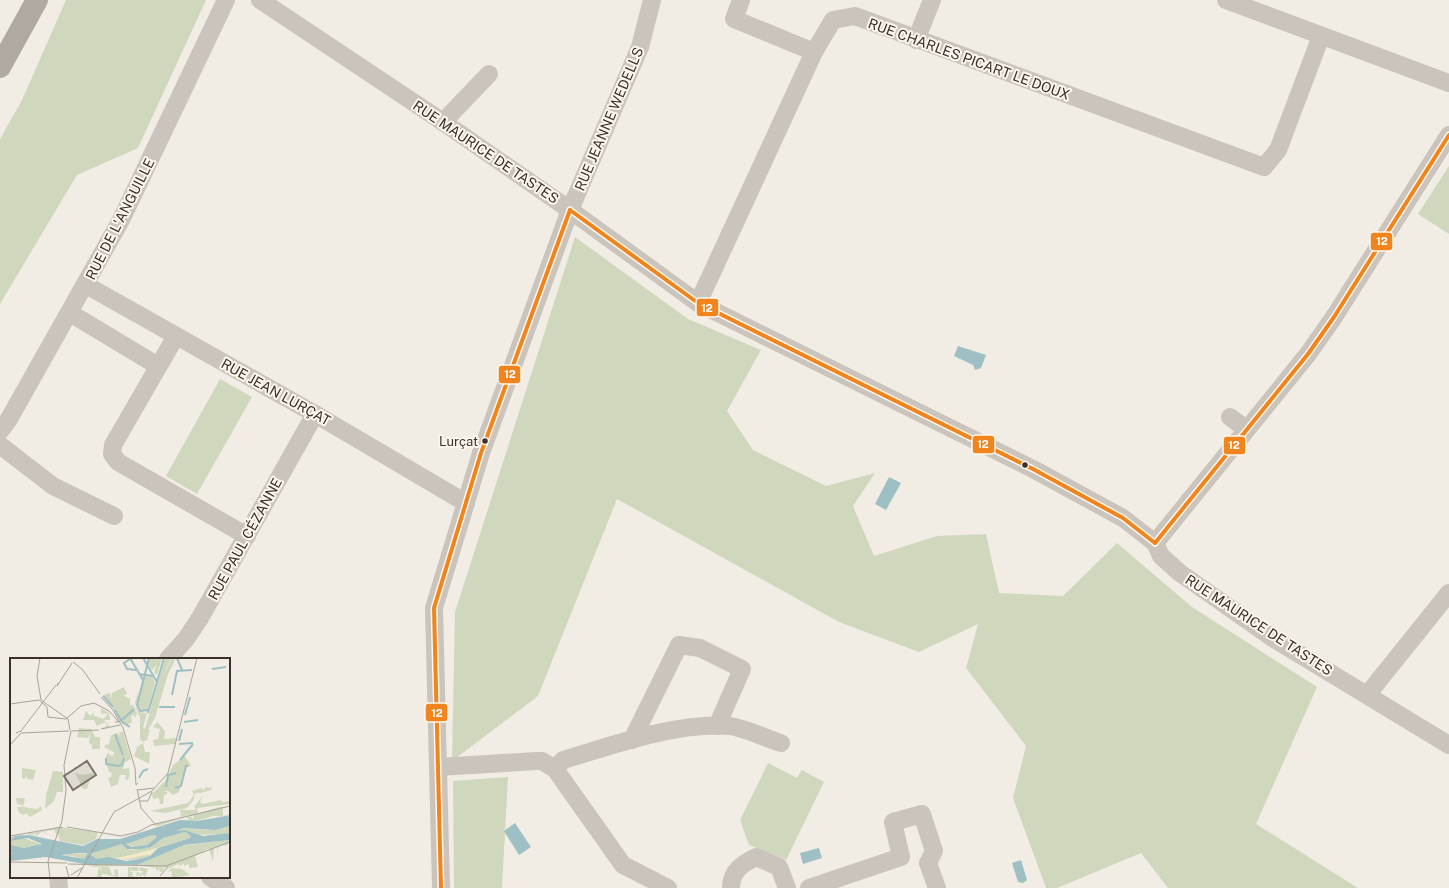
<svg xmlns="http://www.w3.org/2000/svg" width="1449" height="888" font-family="'Public Sans',sans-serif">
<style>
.green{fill:#cfd8bc}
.water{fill:#9ec0c4}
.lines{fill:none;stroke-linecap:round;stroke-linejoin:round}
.minor{stroke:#cac4bd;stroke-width:18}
.primary{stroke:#afa9a2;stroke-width:22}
.bus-1-casing{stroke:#fcf7ec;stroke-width:7}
.bus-1{stroke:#f1841d;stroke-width:4}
.bus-dot{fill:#3c3129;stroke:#fcf7ec;stroke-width:1.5}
.labels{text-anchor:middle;stroke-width:4;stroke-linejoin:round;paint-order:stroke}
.bus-label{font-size:13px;fill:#3c3129;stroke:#fcf7ec;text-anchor:end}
.street-label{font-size:14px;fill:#3c3129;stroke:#fcf7ec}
.inset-river{fill:none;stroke:#9ec0c4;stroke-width:2}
.inset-road{fill:none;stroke:#a9a299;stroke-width:1}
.view{fill:#7b736a;fill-opacity:0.15;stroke:#7b736a;stroke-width:2}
.inset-edge{fill:none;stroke:#3c3129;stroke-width:2}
.line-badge{stroke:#fcf7ec;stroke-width:1.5}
.badge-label{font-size:11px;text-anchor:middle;font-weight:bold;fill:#fff}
</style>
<rect width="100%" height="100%" fill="#f1ede4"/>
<!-- green -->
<g class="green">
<path d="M 66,0 L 206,0 L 138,148 L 77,175 L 0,304 L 0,139 L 22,100 Z"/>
<path d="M 1449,166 L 1449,234 L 1418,214 Z"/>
<path d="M 575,237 L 688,319 L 761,350 L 727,411 L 753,450 L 826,486 L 875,473 L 853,506 L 874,556 L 937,536 L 986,534 L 999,593 L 1063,596 L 1117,543 L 1192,607 L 1317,687 L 1256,824 L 1358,888 L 1168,888 L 1141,853 L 1057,888 L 1046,888 L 1013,798 L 1026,746 L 966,668 L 978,624 L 919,652 L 839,622 L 617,499 L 538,696 L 452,761 L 455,612 Z"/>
<path d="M 220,379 L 252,397 L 197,494 L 166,476 Z"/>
<path d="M 768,763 L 797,778 L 802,770 L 824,782 L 786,860 L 749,845 L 740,820 Z"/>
<path d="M 508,777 L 502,888 L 454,888 L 453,781 Z"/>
</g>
<!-- water -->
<g class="water">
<path d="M 958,346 L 986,355 L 981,368 L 975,370 L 973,365 L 954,356 Z"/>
<path d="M 889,477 L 901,483 L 886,510 L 875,504 Z"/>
<path d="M 515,823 L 531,847 L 519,855 L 504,831 Z"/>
<path d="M 819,848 L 822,858 L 803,864 L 800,853 Z"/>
<path d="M 1021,860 L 1027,880 L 1023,883 L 1018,882 L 1012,863 Z"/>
</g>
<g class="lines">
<!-- minor -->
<g class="minor">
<path d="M 260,0 L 443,122 L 570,210 L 698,303 L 1033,469 L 1123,518 L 1155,543 L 1161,556 L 1180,573 L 1271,637 L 1449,745"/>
<path d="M 741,0 L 734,19 L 814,52"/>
<path d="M 1226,0 L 1449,83"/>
<path d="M 916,40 L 932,0"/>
<path d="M 443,122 L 489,74"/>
<path d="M 86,285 L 315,414 L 466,503"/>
<path d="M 698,303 L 814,52 L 833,20 L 855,16 L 1264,167 L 1278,150 L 1321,36"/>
<path d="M 70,313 L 158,366"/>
<path d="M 176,336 L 113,445 L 112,454 L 118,462 L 247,536"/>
<path d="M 1230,417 L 1246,429"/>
<path d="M 0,431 L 9,419 L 121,220 L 226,0"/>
<path d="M 0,445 L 53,486 L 114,516"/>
<path d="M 1155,543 L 1308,354 L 1334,317 L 1449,135"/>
<path d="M 168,659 L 186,639 L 200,618 L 315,414"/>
<path d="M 1367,695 L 1449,593"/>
<path d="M 632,740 L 679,645 L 700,648 L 742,669 L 717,726"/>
<path d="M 438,767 L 537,761 L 542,761 L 555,769 L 623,865 L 668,888"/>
<path d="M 555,769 L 563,760 C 613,745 677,722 729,726 C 742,727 768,739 781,743"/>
<path d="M 58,877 L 59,888"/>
<path d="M 210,877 L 226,888"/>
<path d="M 441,888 L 434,608 L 481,453 L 570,210 L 640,47 L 652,0"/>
<path d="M 731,888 C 731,871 742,864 756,857 L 779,867 L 787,888"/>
<path d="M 809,888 L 901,857 L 893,822 L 922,814 L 934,851 L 928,863 L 937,888"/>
</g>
<!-- primary -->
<path class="primary" d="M 0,67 L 37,0"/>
<!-- bus-1 casing -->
<g class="bus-1-casing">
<g id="bus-1">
<path d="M 570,210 L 698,303 L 1033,469 L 1123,518 L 1155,543"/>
<path d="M 1155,543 L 1308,354 L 1334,317 L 1449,135"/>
<path d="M 441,888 L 434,608 L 481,453 L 570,210"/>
</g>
</g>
<!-- bus-1 -->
<use href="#bus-1" class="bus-1"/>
</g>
<!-- markers -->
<g class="bus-dot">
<circle cx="485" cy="441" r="3.5"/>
<circle cx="1025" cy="465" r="3.5"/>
</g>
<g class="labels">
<!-- bus labels -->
<g class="bus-label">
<text x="478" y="446">Lurçat</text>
</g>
<!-- street labels -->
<g class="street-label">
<text transform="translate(969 59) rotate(20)" y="5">RUE CHARLES PICART LE DOUX</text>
<text transform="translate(609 119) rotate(-67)" y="5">RUE JEANNE WEDELLS</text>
<text transform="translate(486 152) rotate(34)" y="5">RUE MAURICE DE TASTES</text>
<text transform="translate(120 219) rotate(-63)" y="5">RUE DE L'ANGUILLE</text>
<text transform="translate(276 392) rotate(29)" y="5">RUE JEAN LURÇAT</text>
<text transform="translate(245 539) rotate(-61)" y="5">RUE PAUL CÉZANNE</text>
<text transform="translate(1259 625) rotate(33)" y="5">RUE MAURICE DE TASTES</text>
</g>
</g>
<!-- overview -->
<g transform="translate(10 658)">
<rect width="220" height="220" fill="#f1ede4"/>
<path d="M 140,0 L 152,0 L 147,17 L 144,15 L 146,7 L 142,12 L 138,6 ZM 155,0 L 161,0 L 153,19 L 162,0 L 165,2 L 158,16 L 145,60 L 138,72 L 140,71 L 137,82 L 133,84 L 130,81 L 130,59 L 126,51 L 125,44 L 129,31 L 126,49 L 129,54 L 137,55 L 133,70 L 135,71 ZM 135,17 L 142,18 L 145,24 L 138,52 L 135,53 L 129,52 L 127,47 ZM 114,29 L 117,36 L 113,37 L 120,41 L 120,47 L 123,47 L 127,56 L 125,60 L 124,57 L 121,58 L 122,64 L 116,68 L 93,37 L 100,35 L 101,41 L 102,35 ZM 91,50 L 99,55 L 100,62 L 94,62 L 100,69 L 91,70 L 97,68 L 95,64 L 87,68 L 84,62 L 73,62 L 76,53 L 80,58 L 83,55 L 84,58 L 94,61 L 98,55 L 91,56 ZM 147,64 L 155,73 L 154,81 L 167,80 L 165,86 L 144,88 L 143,82 L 148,81 L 150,71 L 143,69 ZM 69,70 L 81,71 L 85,79 L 90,79 L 90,91 L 82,91 L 82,87 L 79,85 L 80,75 L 78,80 L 67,79 ZM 109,74 L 113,74 L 121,101 L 114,105 L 113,111 L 119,110 L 120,117 L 118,122 L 115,121 L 116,117 L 110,117 L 108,126 L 101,129 L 98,120 L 101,119 L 102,115 L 99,114 L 95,101 L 98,95 L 102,98 L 105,95 L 94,89 L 96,86 L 99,87 L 100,80 L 105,81 L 100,79 L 102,77 L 107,75 L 110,78 ZM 133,85 L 135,94 L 140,94 L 139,106 L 124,98 L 127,89 ZM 175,98 L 181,108 L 176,109 L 169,134 L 163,137 L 158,133 L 153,133 L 157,134 L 157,136 L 154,137 L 153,146 L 150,146 L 149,140 L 143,141 L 142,136 L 156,122 L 163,107 ZM 12,110 L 26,112 L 23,122 L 17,121 L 17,117 L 15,121 L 12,120 ZM 43,113 L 53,114 L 53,134 L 47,134 L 44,143 L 35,151 L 36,137 ZM 65,115 L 73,117 L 82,115 L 85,119 L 81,119 L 77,131 L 73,131 ZM 202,128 L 201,132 L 191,135 L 185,135 L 184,141 L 177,150 L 155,155 L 140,153 L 178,145 L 184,137 L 182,133 L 192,130 L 194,133 L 195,129 L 199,130 ZM 194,136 L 190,143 L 192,146 L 211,142 L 212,144 L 220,143 L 220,146 L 187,150 L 188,155 L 171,159 L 170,152 L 185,152 L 186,150 L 184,149 ZM 6,140 L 15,140 L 13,149 L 27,151 L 31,148 L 32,152 L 20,159 L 16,155 L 14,157 L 9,155 L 7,149 L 12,149 L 12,147 L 7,146 ZM 210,149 L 213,149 L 213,158 L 220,156 L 220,159 L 203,158 L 183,164 L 170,162 L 180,162 L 176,159 L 148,168 L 142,167 L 180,158 L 184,161 L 183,157 ZM 220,168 L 220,175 L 215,176 L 185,177 L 172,172 L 161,175 L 171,170 L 201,172 ZM 51,169 L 62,171 L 88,174 L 86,181 L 73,187 L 50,183 L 48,175 L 47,178 L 44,172 L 35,173 L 36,177 L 33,173 L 26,178 L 25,175 L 22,177 L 20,176 L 31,180 L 33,181 L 17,176 ZM 175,174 L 181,178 L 180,180 L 117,199 L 87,201 L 80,199 L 80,195 L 114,185 L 120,192 L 141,189 L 153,180 ZM 13,177 L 13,180 L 31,186 L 12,190 L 15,194 L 11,202 L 0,202 L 0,179 ZM 142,177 L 147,178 L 146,181 L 137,187 L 123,189 L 116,185 ZM 220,182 L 215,189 L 215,186 L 208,189 L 208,198 L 207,189 L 204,189 L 203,204 L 199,190 L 185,198 L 188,209 L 179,210 L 179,206 L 174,208 L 174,205 L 171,208 L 168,206 L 160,210 L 147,209 L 155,211 L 152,214 L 149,214 L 150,211 L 146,213 L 146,210 L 126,207 L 85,209 L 76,207 L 127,207 L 171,188 ZM 78,195 L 73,203 L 65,199 L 67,199 L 51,197 ZM 139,195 L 140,198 L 130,201 L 112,202 ZM 89,209 L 92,213 L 91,209 L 99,209 L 102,217 L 105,217 L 104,212 L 108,211 L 108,219 L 93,216 L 91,218 L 93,220 L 87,219 ZM 118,209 L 128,209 L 128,213 L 130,209 L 138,211 L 135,219 L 132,216 L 130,220 L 129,216 L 133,214 L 130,212 L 128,213 L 122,213 L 120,210 L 121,214 L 129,214 L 128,218 L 126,218 L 127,214 L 123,214 L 122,220 L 128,219 L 118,220 ZM 162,210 L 172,211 L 180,217 L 162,220 L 162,217 L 157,218 L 161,217 L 162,213 L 157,214 Z" fill="#cfd8bc"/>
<path d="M 148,190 L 141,196 L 112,202 L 104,201 Z" fill="#f3e9c9"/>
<path d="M 216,158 L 220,159 L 220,168 L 205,172 L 173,170 L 166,173 L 174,172 L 193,178 L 220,175 L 220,182 L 174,187 L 127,207 L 74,206 L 36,199 L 0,203 L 0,196 L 4,195 L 0,195 L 0,187 L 13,190 L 32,186 L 18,180 L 0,183 L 5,178 L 18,177 L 73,188 L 87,181 L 110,181 L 170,162 L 187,163 ZM 175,174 L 181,178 L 180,180 L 148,190 L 140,198 L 130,201 L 116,203 L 99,199 L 87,201 L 79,196 L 112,186 L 117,191 L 131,191 L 141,189 L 153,180 ZM 142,177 L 147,178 L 146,180 L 137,187 L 122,189 L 116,186 ZM 78,195 L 74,201 L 51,197 L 69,195 Z" fill="#9ec0c4" fill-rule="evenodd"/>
<path class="inset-river" d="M 120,0 L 133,22M 133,0 L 147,24M 139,0 L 127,47 L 130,53 L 139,52M 167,0 L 172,12M 120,1 L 114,5 L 117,11 L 126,12M 202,11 L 216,9M 129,16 L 144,18M 162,37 L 167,13 L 182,12M 93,38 L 103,49M 149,49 L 165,49M 105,52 L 112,64 L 120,69M 138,55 L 154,0M 175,57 L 180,39M 112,62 L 124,51M 174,64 L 188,62M 105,76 L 113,97M 169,83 L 172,71M 169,86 L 183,85M 96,100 L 96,106 L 108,108 L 112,107 L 114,100M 170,102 L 183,86M 129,120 L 133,113 L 138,111M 156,129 L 158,117 L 166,115M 165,130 L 171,128 L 176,108 L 178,108"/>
<path class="inset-road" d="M 30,0 L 27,18 L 31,42 L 58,61 L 60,72M 63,4 L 72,11 L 90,36M 48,25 L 47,28 L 62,5M 91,39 L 103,52 L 113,70 L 125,110 L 126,127 L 128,125M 0,46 L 29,42 L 37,49 L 38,59 L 56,61 L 71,48 L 84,45 L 99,53 L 109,64 L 105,64M 91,71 L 110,67M 61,73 L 89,72M 6,75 L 11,73 L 46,27M 11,75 L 59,73M 0,87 L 11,75M 127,131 L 131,150 L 145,166M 128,132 L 144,130M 129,143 L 138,143 L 142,134M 57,169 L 111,178 L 128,174 L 141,167 L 220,148M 0,178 L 52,169M 0,204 L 57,205M 58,206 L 156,208 L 220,184M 56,208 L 59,220M 61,217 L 72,210M 150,218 L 158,209M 40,220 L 38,203 L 52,163 L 56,132 L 54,107 L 61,73M 67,220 L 104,154 L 142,133 L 158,115 L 187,0"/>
<path class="view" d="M 77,103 L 86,117 L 63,132 L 54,118 Z"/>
<rect width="220" height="220" class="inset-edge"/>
</g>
<g class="line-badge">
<rect x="1370" y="232" width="23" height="19" rx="4" fill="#f1841d"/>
<rect x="696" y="298" width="23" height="19" rx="4" fill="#f1841d"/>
<rect x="498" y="365" width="23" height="19" rx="4" fill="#f1841d"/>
<rect x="972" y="435" width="23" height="19" rx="4" fill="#f1841d"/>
<rect x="1223" y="436" width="23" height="19" rx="4" fill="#f1841d"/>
<rect x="425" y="703" width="23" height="19" rx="4" fill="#f1841d"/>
</g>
<g class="badge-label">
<text x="1382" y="245">12</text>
<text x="707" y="312">12</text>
<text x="510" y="378">12</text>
<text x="983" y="448">12</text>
<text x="1234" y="449">12</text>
<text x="437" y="717">12</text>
</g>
</svg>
